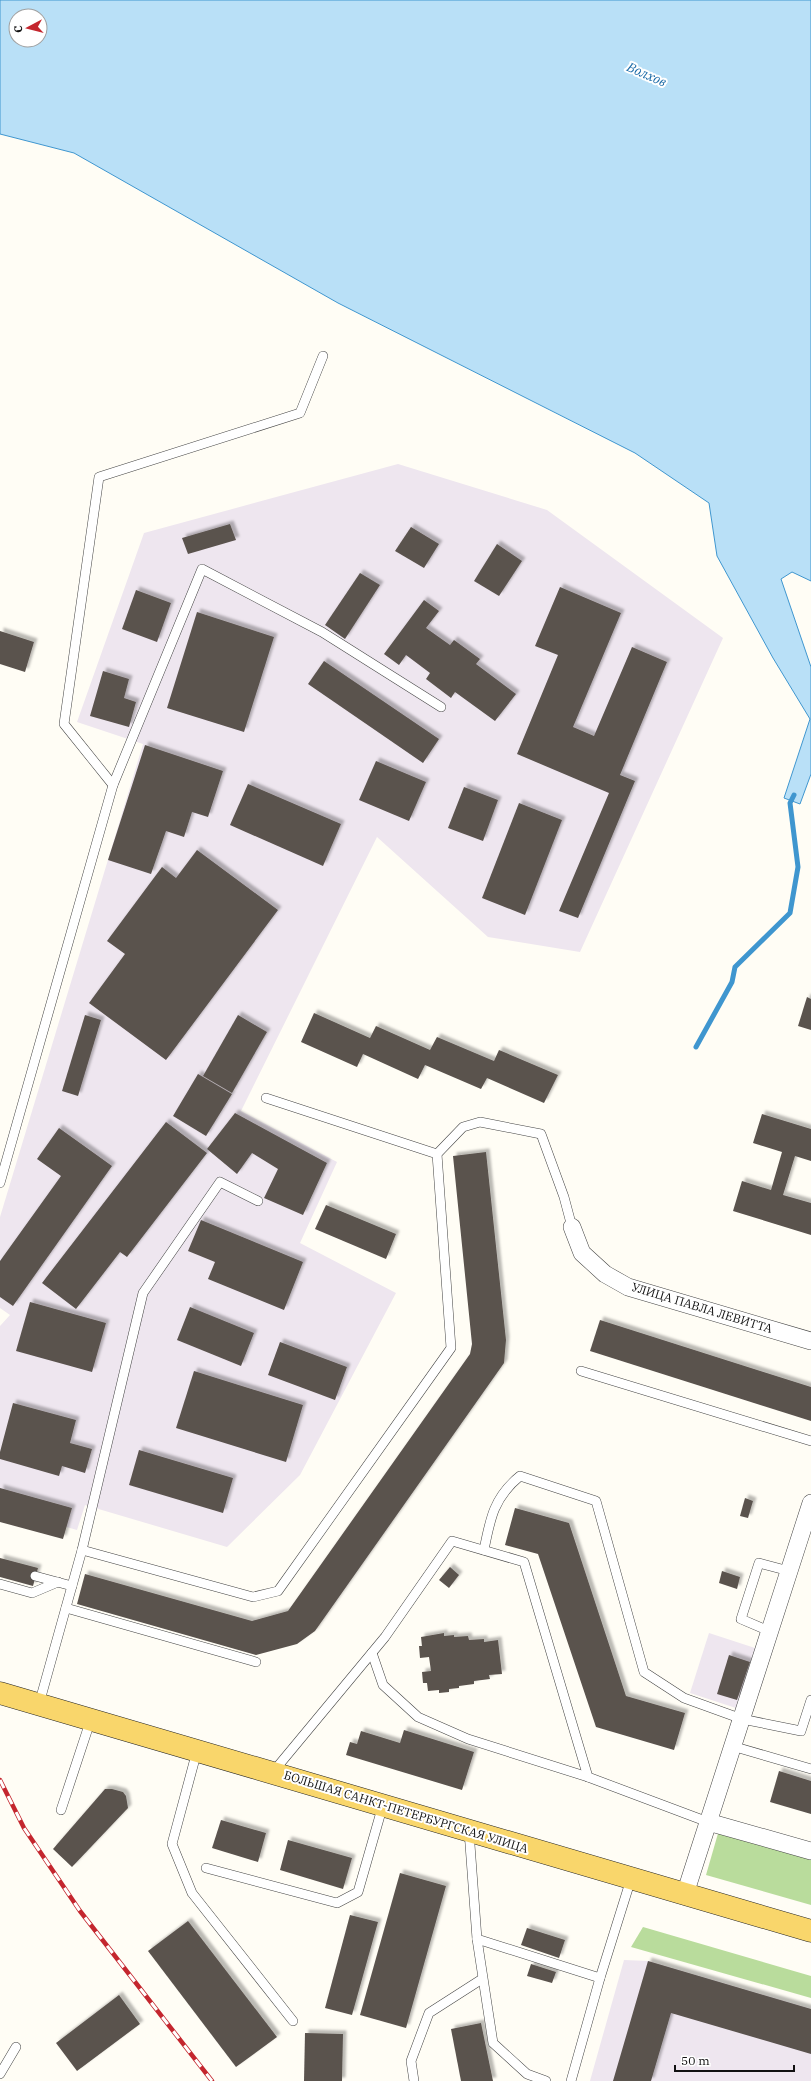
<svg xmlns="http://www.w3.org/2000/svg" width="811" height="2081" font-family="'IBM Plex Serif',serif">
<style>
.industrial{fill:#eee6ef}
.forest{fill:#b9dc9c}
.water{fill:#b9e0f7;stroke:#3f96cf;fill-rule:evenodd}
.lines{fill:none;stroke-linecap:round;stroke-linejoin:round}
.stream{stroke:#3f96cf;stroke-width:5}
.building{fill:#5a524d;filter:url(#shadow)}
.service-casing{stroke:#444;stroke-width:10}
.minor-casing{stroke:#444;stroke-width:18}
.primary-casing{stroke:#222;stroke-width:23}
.service{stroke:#fff;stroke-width:9}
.minor{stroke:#fff;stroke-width:17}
.primary{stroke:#f9d66b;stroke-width:22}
.rail-casing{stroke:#c4262e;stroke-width:4.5}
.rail{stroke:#fff;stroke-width:3;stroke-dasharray:9;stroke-linecap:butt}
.labels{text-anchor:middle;stroke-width:4;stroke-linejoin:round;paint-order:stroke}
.street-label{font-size:12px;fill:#111;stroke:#fff}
.water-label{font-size:13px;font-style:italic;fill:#1768a6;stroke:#fff}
</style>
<defs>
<filter id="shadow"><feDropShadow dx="3.5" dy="-3.5" stdDeviation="1" flood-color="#0004"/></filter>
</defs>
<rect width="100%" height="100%" fill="#fffdf5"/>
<!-- industrial -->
<g class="industrial">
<path d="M 398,464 L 547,510 L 723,638 L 580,952 L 488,937 L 377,837 L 241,1111 L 337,1162 L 300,1243 L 396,1293 L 300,1475 L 227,1547 L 85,1505 L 77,1530 L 0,1508 L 0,1326 L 10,1315 L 0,1308 L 0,1217 L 143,744 L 77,722 L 144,533 Z"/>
<path d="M 709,1633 L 755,1648 L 736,1708 L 690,1693 Z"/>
<path d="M 624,1960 L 648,1961 L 811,2009 L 811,2081 L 590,2081 Z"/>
</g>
<!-- forest -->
<g class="forest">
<path d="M 719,1830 L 811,1856 L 811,1905 L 706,1875 Z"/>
<path d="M 643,1927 L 811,1976 L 811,1998 L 631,1947 Z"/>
</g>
<!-- water -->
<path class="water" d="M 0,0 L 811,0 L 811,581 L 792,572 L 781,579 L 811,667 L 811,774 L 800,804 L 784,798 L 810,719 L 773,658 L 717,556 L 709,503 L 635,453 L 338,303 L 74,153 L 0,134 ZM 16,16 L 40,16 L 40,40 L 16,40 Z"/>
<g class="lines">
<!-- stream -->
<path class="stream" d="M 696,1047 L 732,982 L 735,967 L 790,913 L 798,867 L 790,803 L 794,795"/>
</g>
<!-- building -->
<g class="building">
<path d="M 230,524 L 236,540 L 188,554 L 182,538 Z"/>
<path d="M 411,527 L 439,544 L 424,568 L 395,551 Z"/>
<path d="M 497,544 L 522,561 L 499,596 L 474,581 Z"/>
<path d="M 360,573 L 380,585 L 345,639 L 325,625 Z"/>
<path d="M 560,587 L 621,613 L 573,727 L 594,736 L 632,647 L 667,662 L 620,775 L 635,781 L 578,918 L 559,911 L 609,793 L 517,754 L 558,655 L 535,646 Z"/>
<path d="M 136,590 L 171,603 L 157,642 L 122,629 Z"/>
<path d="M 424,600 L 439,611 L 426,628 L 450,645 L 454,640 L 480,659 L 476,664 L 516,694 L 495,721 L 455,692 L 451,698 L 426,679 L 430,673 L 406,655 L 399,665 L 384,654 Z"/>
<path d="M 197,612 L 274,637 L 244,732 L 167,708 Z"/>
<path d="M 0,631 L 34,642 L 25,672 L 0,664 Z"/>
<path d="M 324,661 L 439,739 L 423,763 L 308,684 Z"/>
<path d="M 103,671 L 129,679 L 124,698 L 136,702 L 129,727 L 90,716 Z"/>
<path d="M 145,745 L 223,771 L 208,817 L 192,812 L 184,837 L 166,831 L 151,874 L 108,860 Z"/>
<path d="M 376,761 L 426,782 L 409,821 L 359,800 Z"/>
<path d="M 248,784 L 341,824 L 323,866 L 230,825 Z"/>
<path d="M 464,787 L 498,800 L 483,841 L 448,828 Z"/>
<path d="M 519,803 L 562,820 L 525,915 L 482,898 Z"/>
<path d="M 197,850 L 278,910 L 166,1060 L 89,1003 L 125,954 L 107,941 L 162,867 L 176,878 Z"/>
<path d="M 807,997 L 811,999 L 811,1030 L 798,1026 Z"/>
<path d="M 314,1013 L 370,1038 L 376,1026 L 430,1050 L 437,1037 L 494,1061 L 499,1050 L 558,1075 L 544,1103 L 487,1078 L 481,1089 L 425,1065 L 418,1079 L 363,1054 L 357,1067 L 301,1042 Z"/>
<path d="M 85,1015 L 101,1020 L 78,1096 L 62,1091 Z"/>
<path d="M 238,1015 L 267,1032 L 232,1093 L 203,1076 Z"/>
<path d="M 198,1074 L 232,1094 L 206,1136 L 173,1116 Z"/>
<path d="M 235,1113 L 327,1163 L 303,1215 L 264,1198 L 278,1169 L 252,1153 L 237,1174 L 207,1149 Z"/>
<path d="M 762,1114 L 811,1129 L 811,1161 L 795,1156 L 783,1195 L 811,1203 L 811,1235 L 733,1211 L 742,1181 L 771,1190 L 782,1152 L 753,1143 Z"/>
<path d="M 166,1122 L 207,1153 L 127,1257 L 120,1252 L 76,1309 L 42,1283 Z"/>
<path d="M 59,1128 L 112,1166 L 13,1306 L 0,1297 L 0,1261 L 61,1176 L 37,1159 Z"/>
<path d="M 486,1152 L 506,1340 L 504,1363 L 315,1631 L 297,1644 L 256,1655 L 77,1604 L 85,1574 L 252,1621 L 288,1611 L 470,1354 L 472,1344 L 453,1156 Z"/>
<path d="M 326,1205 L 396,1234 L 386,1259 L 315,1229 Z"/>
<path d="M 201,1220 L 303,1262 L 284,1310 L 208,1279 L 215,1262 L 188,1251 Z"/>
<path d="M 30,1302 L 106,1323 L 92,1372 L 16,1351 Z"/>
<path d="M 190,1307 L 254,1333 L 241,1366 L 177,1340 Z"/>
<path d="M 600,1320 L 811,1387 L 811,1421 L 590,1351 Z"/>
<path d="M 280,1342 L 347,1367 L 335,1400 L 268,1375 Z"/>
<path d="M 194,1371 L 303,1405 L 286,1462 L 176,1428 Z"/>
<path d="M 13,1403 L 76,1420 L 70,1443 L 92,1449 L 85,1473 L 62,1466 L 59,1476 L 0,1459 L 0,1452 Z"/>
<path d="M 139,1450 L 233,1478 L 223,1513 L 129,1485 Z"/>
<path d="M 0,1488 L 72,1508 L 63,1539 L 0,1522 Z"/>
<path d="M 745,1498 L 753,1501 L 748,1518 L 740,1516 Z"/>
<path d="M 515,1508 L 569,1523 L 626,1696 L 685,1713 L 674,1750 L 596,1727 L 538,1554 L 505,1545 Z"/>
<path d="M 0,1558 L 38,1568 L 33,1586 L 0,1577 Z"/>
<path d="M 450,1567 L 459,1575 L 449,1588 L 439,1580 Z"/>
<path d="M 722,1571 L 740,1577 L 737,1589 L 719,1583 Z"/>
<path d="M 444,1633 L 444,1636 L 454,1635 L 454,1637 L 468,1636 L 469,1640 L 484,1639 L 484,1642 L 498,1640 L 502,1674 L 489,1675 L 490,1679 L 474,1681 L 474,1684 L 459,1686 L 459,1688 L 449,1689 L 449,1692 L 439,1693 L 439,1690 L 428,1691 L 427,1683 L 423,1683 L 422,1672 L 431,1671 L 429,1657 L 420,1658 L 419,1646 L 422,1646 L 421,1637 Z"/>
<path d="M 729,1655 L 750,1662 L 737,1700 L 717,1694 Z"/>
<path d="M 404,1730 L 474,1752 L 462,1790 L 346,1755 L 350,1742 L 357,1744 L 361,1731 L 400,1743 Z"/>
<path d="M 779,1771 L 811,1781 L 811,1814 L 770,1802 Z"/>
<path d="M 105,1789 L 112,1789 L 123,1792 L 126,1796 L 128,1808 L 72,1867 L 53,1849 Z"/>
<path d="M 221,1820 L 266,1833 L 258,1862 L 212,1848 Z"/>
<path d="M 288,1840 L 352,1858 L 343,1889 L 280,1870 Z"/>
<path d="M 400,1873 L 446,1886 L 406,2028 L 360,2015 Z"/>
<path d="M 350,1915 L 378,1922 L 352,2015 L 325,2008 Z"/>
<path d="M 188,1921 L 277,2037 L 236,2067 L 148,1951 Z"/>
<path d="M 527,1928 L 565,1940 L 559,1958 L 521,1945 Z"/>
<path d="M 648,1961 L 811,2009 L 811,2054 L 671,2013 L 651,2081 L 613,2081 Z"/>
<path d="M 531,1964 L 556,1972 L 552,1983 L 527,1976 Z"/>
<path d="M 119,1995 L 140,2024 L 77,2071 L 56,2043 Z"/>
<path d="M 481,2023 L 493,2081 L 461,2081 L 451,2029 Z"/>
<path d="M 305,2033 L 343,2034 L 342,2081 L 304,2081 Z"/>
</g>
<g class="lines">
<!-- service casing -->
<g class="service-casing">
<g id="service">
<path d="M 113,785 L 64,724 L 99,477 L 300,413 L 323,356"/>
<path d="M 266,1098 L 437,1154"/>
<path d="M 0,1183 L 113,785 L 202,569 L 322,632 L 441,707"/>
<path d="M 581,1371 L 811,1441"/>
<path d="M 82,1550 L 253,1597 L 278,1591 L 451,1348 L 437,1154 L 463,1127 L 480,1122 L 541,1134 L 564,1197 L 572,1227"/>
<path d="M 484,1550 C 490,1519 494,1497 520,1476 L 596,1501 L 644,1672 L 684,1698 L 742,1719 L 801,1731 L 811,1700"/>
<path d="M 35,1576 L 72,1586"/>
<path d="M 0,1584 L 32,1593 L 58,1582"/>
<path d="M 66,1608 L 256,1662"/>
<path d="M 769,1631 L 741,1619 L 759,1563 L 789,1571"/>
<path d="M 372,1653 L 383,1685 L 418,1717 L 468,1739 L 588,1777"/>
<path d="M 39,1704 L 82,1550 L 143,1293 L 220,1182 L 258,1201"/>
<path d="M 732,1746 L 811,1769"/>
<path d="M 197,1751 L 172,1844 L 192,1893 L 293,2021"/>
<path d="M 273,1772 L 385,1637 L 452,1541 L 524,1562 L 588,1777 L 708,1822"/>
<path d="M 61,1810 L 91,1719"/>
<path d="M 469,1831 L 477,1939 L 493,2043 L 527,2074 L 546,2081"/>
<path d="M 206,1868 L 337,1903 L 358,1892 L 383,1805"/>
<path d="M 477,1939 L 600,1978"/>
<path d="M 0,2074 L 16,2047"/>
<path d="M 414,2081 L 411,2061 L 429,2013 L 482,1979"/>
<path d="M 571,2081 L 600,1978 L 631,1879"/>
</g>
</g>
<!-- minor casing -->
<g class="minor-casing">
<g id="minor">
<path d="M 572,1227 L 582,1253 L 605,1274 L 628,1287 L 811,1341"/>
<path d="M 708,1822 L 811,1851"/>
<path d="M 685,1894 L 811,1503"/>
</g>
</g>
<!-- primary casing -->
<g class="primary-casing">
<path id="primary" d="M 0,1693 L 811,1931"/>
</g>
<!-- service -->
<use href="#service" class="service"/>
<!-- minor -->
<use href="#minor" class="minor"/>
<!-- primary -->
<use href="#primary" class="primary"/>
<!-- rail casing -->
<g class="rail-casing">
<path id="rail" d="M 0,1780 L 24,1828 L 80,1911 L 212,2081"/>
</g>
<!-- rail -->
<use href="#rail" class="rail"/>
</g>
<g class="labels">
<!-- street labels -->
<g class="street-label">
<text transform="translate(702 1308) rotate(17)" y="4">УЛИЦА ПАВЛА ЛЕВИТТА</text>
<text transform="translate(406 1812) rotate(17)" y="4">БОЛЬШАЯ САНКТ-ПЕТЕРБУРГСКАЯ УЛИЦА</text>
</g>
<!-- water labels -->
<g class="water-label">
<text transform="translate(647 74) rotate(24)" y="5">Волхов</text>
</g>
</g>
<!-- north arrow -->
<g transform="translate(28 28) rotate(263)"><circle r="19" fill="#ffffff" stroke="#a0a0a0"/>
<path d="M0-3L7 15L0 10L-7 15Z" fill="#c4262e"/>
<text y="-6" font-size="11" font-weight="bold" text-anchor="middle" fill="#111111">С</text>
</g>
<!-- scale -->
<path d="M675 2065v6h119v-6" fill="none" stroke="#111111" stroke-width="2"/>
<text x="681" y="2065" font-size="12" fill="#111111" stroke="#ffffff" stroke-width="3" paint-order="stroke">50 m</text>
</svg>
